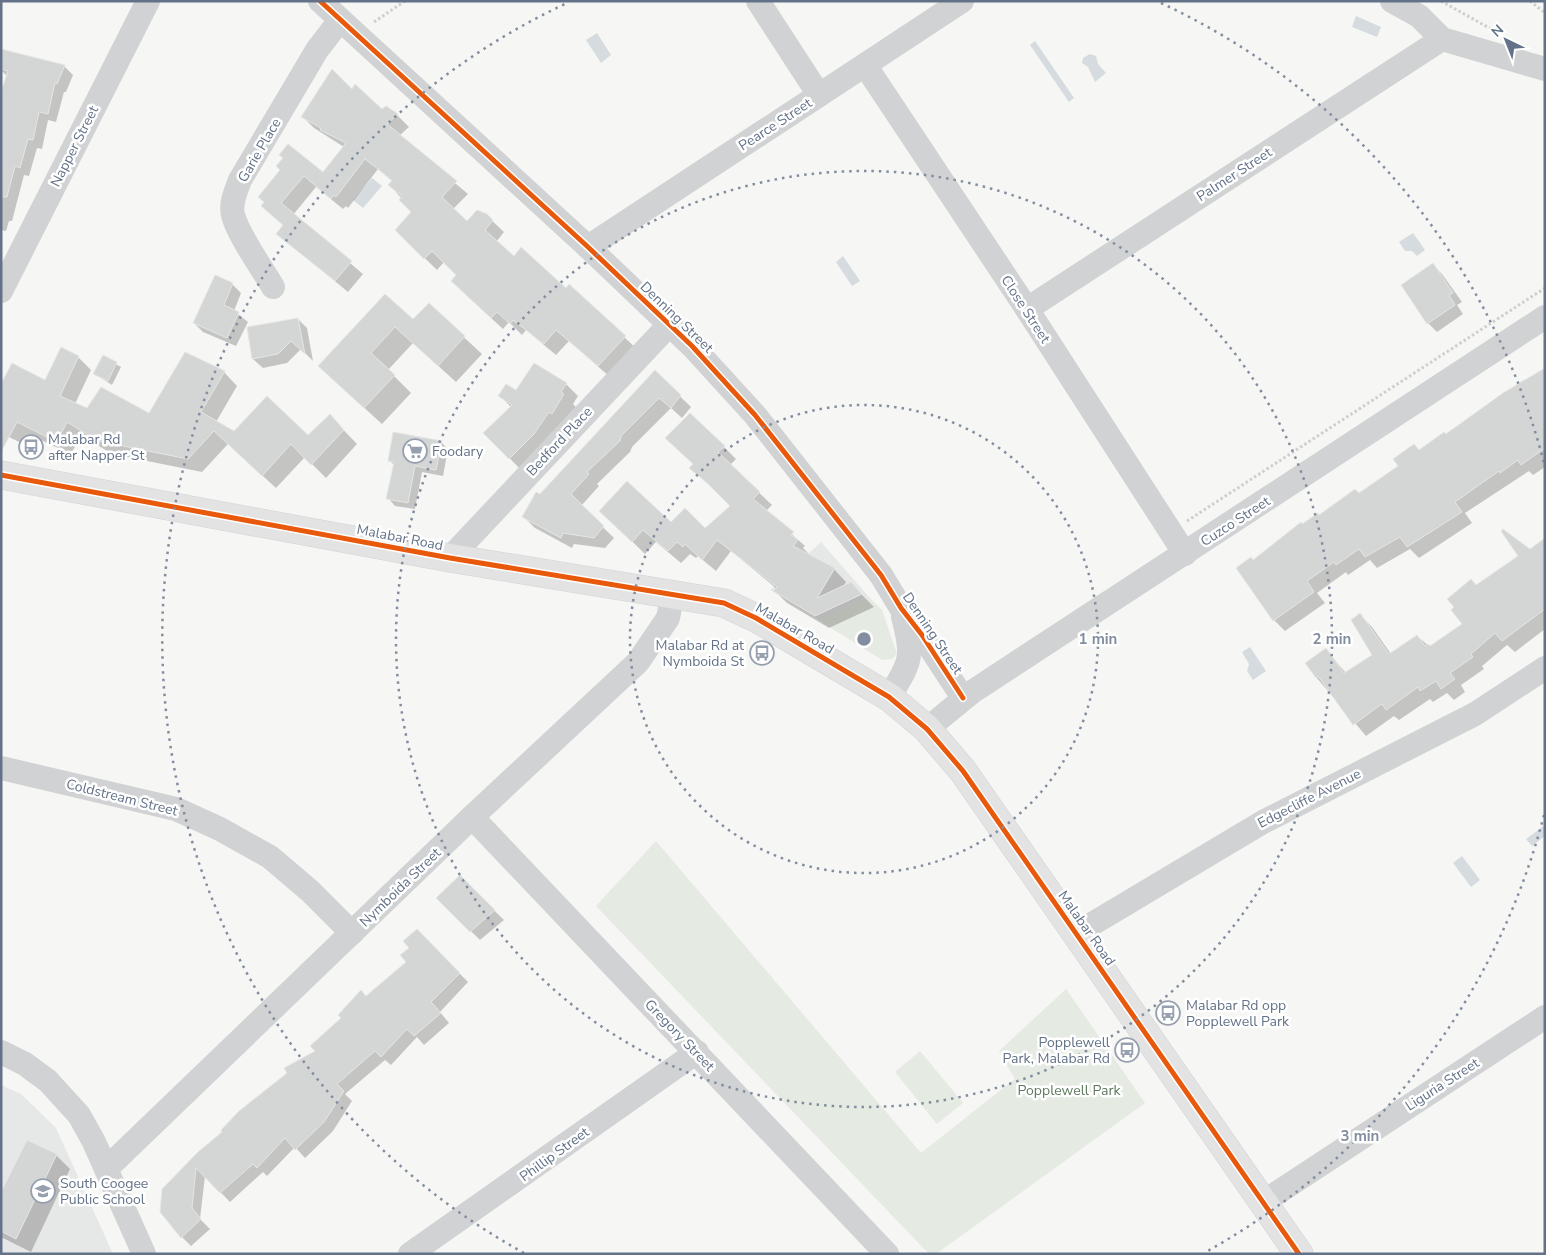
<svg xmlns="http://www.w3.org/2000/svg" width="1546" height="1255" font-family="'Nunito Sans',sans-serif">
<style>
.built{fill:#e6e7e7}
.green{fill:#e5eae2}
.water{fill:#d5dbdf}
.shadow{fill:#0003}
.building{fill:#d4d6d6;stroke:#e6e6e4}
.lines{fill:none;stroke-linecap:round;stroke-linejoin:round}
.secondary-casing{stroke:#d1d3d4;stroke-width:29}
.path{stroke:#cfcfcf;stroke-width:3;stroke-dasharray:2.5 2.5;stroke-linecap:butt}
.street{stroke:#d1d2d3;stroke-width:24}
.secondary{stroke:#e3e3e4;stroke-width:28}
.cycleway-casing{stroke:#fff;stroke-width:8}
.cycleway{stroke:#e8590c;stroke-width:5}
.ring{fill:none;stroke:#828e9f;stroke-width:2.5;stroke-dasharray:2.5 5}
.labels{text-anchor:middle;stroke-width:5;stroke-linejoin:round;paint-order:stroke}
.street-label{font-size:14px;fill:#637288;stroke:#fff}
.poi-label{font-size:14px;fill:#637288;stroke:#fff;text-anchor:start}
.park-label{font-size:14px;fill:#60795f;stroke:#fff}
.centre{fill:#828e9f;stroke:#fff;stroke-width:2.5}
.ring-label{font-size:15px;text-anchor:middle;font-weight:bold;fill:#828e9f;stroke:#fff;stroke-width:5;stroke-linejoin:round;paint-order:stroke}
</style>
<rect width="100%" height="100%" fill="#f6f6f4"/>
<!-- built -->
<g class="built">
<path d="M 821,542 L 868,596 L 820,621 L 770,590 Z"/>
<path d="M 1,1085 L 21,1094 L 56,1128 L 113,1254 L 1,1254 Z"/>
</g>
<!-- green -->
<g class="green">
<path d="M 868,596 L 882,610 L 897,654 L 892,659 L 882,660 L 820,621 Z"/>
<path d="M 656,841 L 921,1153 L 1015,1079 L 999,1051 L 1066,989 L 1145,1103 L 936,1254 L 929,1254 L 596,906 Z"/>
<path d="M 920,1051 L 963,1103 L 937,1124 L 895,1072 Z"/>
</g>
<!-- water -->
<g class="water">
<path d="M 1356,16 L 1381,27 L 1377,37 L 1352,27 Z"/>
<path d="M 597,33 L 611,55 L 601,63 L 586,40 Z"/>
<path d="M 1035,41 L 1074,98 L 1069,102 L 1030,45 Z"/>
<path d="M 1090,54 L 1096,56 L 1098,64 L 1106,73 L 1095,82 L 1088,67 L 1082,63 L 1083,58 Z"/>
<path d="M 372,178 L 382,186 L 363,208 L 353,200 Z"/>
<path d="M 1413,233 L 1425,250 L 1417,256 L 1412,251 L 1405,251 L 1399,242 Z"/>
<path d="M 843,256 L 860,281 L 852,286 L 836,262 Z"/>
<path d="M 1250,647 L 1266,671 L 1253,680 L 1247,671 L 1249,664 L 1242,652 Z"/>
<path d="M 1545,825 L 1545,836 L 1532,846 L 1526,839 Z"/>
<path d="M 1462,856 L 1480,880 L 1471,887 L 1453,863 Z"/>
</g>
<!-- shadow -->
<g class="shadow">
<path d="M 1,60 L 64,66 L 73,75 L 66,92 L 64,92 L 56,122 L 48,120 L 42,149 L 37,148 L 29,176 L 24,175 L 12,221 L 9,221 L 6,231 L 1,230 L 1,96 L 7,76 L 1,70 Z"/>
<path d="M 352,90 L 382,110 L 386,107 L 397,115 L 409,127 L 399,136 L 468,194 L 453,209 L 467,223 L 486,215 L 504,232 L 496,242 L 514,257 L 566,290 L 569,286 L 637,349 L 610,377 L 569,341 L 556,355 L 526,330 L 522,335 L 509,322 L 503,329 L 464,293 L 458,275 L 444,262 L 437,270 L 396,230 L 413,212 L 390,185 L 393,182 L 378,169 L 348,208 L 346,206 L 343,209 L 316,187 L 293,215 L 363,274 L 348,292 L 278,234 L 284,226 L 262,206 L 281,170 L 284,159 L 323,174 L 344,147 L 314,128 L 303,117 Z"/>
<path d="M 1433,265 L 1442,274 L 1462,302 L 1457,305 L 1463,314 L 1437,332 L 1428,323 Z"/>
<path d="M 232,284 L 241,293 L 234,311 L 248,322 L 236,346 L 203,332 L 194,323 Z"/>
<path d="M 385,295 L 413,321 L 429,305 L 482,354 L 456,382 L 413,343 L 388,370 L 411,393 L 382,424 L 337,383 Z"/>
<path d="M 298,319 L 307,328 L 313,361 L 301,349 L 287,363 L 263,368 L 253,359 Z"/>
<path d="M 78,357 L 91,370 L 75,404 L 87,410 L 149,414 L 224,372 L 237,386 L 216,422 L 234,433 L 308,437 L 330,416 L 357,444 L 326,478 L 305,457 L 276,488 L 228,444 L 202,472 L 112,454 L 81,435 L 71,454 L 30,435 L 25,445 L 1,433 L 45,382 Z"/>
<path d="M 103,357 L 121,367 L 112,385 L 95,374 Z"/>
<path d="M 1545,369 L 1545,467 L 1533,475 L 1529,471 L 1465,513 L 1472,523 L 1419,558 L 1410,549 L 1377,568 L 1370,560 L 1348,575 L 1346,572 L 1317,593 L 1325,603 L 1285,631 L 1274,620 L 1238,569 L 1253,561 L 1303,525 L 1359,494 L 1522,381 Z"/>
<path d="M 655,372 L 691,407 L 682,418 L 671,408 L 632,447 L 630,452 L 597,484 L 599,486 L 581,506 L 614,538 L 605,548 L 574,544 L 572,548 L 535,528 L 524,517 L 540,495 Z"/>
<path d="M 566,384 L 578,396 L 573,404 L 576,407 L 522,471 L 485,433 L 511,407 L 500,396 Z"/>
<path d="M 441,442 L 448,449 L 443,476 L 422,472 L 415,509 L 395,506 L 388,498 L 394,465 L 389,460 Z"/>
<path d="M 724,447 L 736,459 L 730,465 L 772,505 L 766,511 L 805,546 L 803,548 L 809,554 L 808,556 L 834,569 L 846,582 L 843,587 L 851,584 L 874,607 L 829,628 L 787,603 L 775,591 L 777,589 L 731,551 L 716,571 L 698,556 L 696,558 L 690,554 L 681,563 L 656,542 L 645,554 L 601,511 L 705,530 L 732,506 L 690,468 Z"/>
<path d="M 1545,540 L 1545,629 L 1515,652 L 1507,645 L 1482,666 L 1484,669 L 1461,685 L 1465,692 L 1454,700 L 1447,693 L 1433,702 L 1430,699 L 1399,720 L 1394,716 L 1366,736 L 1316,677 L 1326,650 L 1346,673 L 1374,656 L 1360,615 L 1372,627 L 1391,654 L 1417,636 L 1430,647 L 1464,624 L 1477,586 Z"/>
<path d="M 460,877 L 504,920 L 480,940 L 437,898 Z"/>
<path d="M 417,930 L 468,982 L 440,1012 L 449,1023 L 424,1045 L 417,1037 L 391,1065 L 385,1060 L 345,1094 L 352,1101 L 333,1131 L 305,1158 L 295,1147 L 267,1176 L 263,1172 L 230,1202 L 205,1176 L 200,1219 L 210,1229 L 191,1246 L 182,1237 L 163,1189 L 317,1052 L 366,998 L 408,962 Z"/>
<path d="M 56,1155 L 70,1169 L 31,1252 L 1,1237 L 1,1195 Z"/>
</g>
<!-- building -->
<g class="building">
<path d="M 1,49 L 65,65 L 57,84 L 55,83 L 48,114 L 39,112 L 33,140 L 28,139 L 20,168 L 15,166 L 7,197 L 1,197 L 1,92 L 8,71 L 1,69 Z"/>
<path d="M 332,69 L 352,89 L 355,84 L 382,109 L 386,106 L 398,114 L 387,124 L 457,181 L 442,197 L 467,221 L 477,210 L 487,214 L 493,220 L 485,230 L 514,256 L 521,247 L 566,288 L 569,284 L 626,336 L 598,366 L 556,330 L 544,344 L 513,320 L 510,324 L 497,312 L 491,318 L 451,281 L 456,275 L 432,251 L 424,259 L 395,230 L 411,212 L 399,200 L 402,196 L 388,185 L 392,180 L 365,159 L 336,197 L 334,195 L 331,199 L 304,176 L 281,203 L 352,261 L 335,281 L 276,234 L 283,225 L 261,206 L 264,202 L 258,197 L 280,170 L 276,166 L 283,158 L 279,155 L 288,144 L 323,172 L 346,143 L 320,130 L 321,128 L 301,117 Z"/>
<path d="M 1433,263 L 1453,293 L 1449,295 L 1455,305 L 1427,324 L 1401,285 Z"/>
<path d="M 215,275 L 233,283 L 224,305 L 239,312 L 227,338 L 193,323 Z"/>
<path d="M 385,294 L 413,319 L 429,303 L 465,336 L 438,366 L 395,327 L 371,353 L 395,375 L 364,408 L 318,366 Z"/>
<path d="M 298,318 L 305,354 L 291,341 L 278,354 L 252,359 L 247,327 Z"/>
<path d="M 61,347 L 79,356 L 60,396 L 87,408 L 101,387 L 149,413 L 185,352 L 225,371 L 201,412 L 234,431 L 267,396 L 308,435 L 330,414 L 344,430 L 311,465 L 291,444 L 262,476 L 214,431 L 188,459 L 98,441 L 67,422 L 57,442 L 17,422 L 1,452 L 1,384 L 12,363 L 45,380 Z"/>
<path d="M 103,355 L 117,362 L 108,381 L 93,374 Z"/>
<path d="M 534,363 L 567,383 L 561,392 L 564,394 L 552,414 L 549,412 L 534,434 L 509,459 L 483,433 L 512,405 L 498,396 L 506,384 L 516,390 Z"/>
<path d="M 1545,368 L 1545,448 L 1521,465 L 1518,460 L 1500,473 L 1499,471 L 1455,502 L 1462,512 L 1407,547 L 1400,537 L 1365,557 L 1359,549 L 1336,565 L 1334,562 L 1307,581 L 1314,592 L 1273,621 L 1236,568 L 1251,557 L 1253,560 L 1301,522 L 1302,524 L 1318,513 L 1319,515 L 1355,489 L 1359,493 L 1398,466 L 1393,459 L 1414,444 L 1419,450 L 1444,432 L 1446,434 L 1503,393 Z"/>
<path d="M 655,370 L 681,395 L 671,408 L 659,398 L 621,436 L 620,441 L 587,472 L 589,474 L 571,494 L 604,526 L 594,538 L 563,533 L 561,538 L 522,517 L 536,492 L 540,494 Z"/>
<path d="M 690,413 L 725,446 L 718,452 L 760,492 L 753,499 L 794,532 L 791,535 L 798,540 L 793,546 L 835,568 L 817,598 L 851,582 L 862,594 L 815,616 L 773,591 L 777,587 L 717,540 L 702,560 L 685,544 L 683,547 L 677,542 L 668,551 L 643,530 L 632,542 L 599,511 L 627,481 L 671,522 L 685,508 L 705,528 L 730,506 L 706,482 L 689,468 L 693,464 L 665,438 Z"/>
<path d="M 393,432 L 442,441 L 436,470 L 415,466 L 408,503 L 386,499 L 394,462 L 388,461 Z"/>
<path d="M 1503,529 L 1530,549 L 1545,538 L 1545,609 L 1502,641 L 1495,633 L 1471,654 L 1473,657 L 1450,673 L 1455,679 L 1441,689 L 1436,681 L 1420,691 L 1418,687 L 1386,710 L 1382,704 L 1353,725 L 1318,676 L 1316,678 L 1305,663 L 1326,648 L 1344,673 L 1372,655 L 1351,620 L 1360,613 L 1389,654 L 1417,635 L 1425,646 L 1428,644 L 1430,646 L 1462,624 L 1451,610 L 1454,607 L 1447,599 L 1471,579 L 1476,585 L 1518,556 L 1501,531 Z"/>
<path d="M 460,875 L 495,910 L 470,932 L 436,898 Z"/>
<path d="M 417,929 L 460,973 L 431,1002 L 441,1013 L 414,1036 L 407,1029 L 381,1057 L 375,1051 L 337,1084 L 344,1091 L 324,1122 L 295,1150 L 285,1138 L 257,1168 L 253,1164 L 220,1193 L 196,1168 L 192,1208 L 201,1219 L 181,1238 L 160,1212 L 162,1189 L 198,1152 L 222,1132 L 221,1130 L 239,1111 L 287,1073 L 284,1068 L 315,1051 L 310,1046 L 341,1018 L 338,1015 L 361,990 L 366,996 L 406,962 L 400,955 L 409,948 L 403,941 Z"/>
<path d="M 27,1140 L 57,1154 L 16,1239 L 1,1231 L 1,1192 Z"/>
</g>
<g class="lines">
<!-- secondary casing -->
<g class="secondary-casing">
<path id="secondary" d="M 1,475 L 450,558 L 724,603 L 756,618 L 889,697 L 927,729 L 963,771 L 1299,1254"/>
</g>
<!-- path -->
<g class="path">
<path d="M 1441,1 L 1491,29"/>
<path d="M 1530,1 L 1545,13"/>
<path d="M 374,22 L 405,1"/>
<path d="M 1187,521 L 1545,288"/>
</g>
<!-- street -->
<g class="street">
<path d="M 320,1 L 588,247 L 692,346 L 755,415 L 881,575 L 901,608 L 922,635 L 963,698"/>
<path d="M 758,1 L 819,95"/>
<path d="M 1392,1 L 1419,16 L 1442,39 L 1545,69"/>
<path d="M 865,65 L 1027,309 L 1185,554"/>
<path d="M 588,247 L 962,1"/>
<path d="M 273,287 C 262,268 238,235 233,215 C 230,203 236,191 240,180 L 317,50 L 340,20"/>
<path d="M 1,291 L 148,1"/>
<path d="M 1027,309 L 1442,39"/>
<path d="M 450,558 L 669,325"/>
<path d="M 889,697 C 911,661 914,658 903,617"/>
<path d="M 927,729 L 972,692 L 1545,317"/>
<path d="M 1,768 L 176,809 L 220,829 L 270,857 L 310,891 L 352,933"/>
<path d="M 472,817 L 887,1254"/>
<path d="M 1077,933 L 1263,822 L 1475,714 L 1545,668"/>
<path d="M 1,1052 L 25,1064 L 48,1081 L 79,1115 L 94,1142 L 144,1254"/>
<path d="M 106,1169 L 472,817 L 638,662 L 668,618 L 673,593"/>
<path d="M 1265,1201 L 1545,1017"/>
<path d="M 410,1254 L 697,1052"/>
</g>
<!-- secondary -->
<use href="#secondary" class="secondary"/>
<!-- cycleway casing -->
<g class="cycleway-casing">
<g id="cycleway">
<path d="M 320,1 L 588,247 L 692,346 L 755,415 L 881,575 L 901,608 L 922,635 L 963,698"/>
<path d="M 1,475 L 450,558 L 724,603 L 756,618 L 889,697 L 927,729 L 963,771 L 1299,1254"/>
</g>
</g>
<!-- cycleway -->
<use href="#cycleway" class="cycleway"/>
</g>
<!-- distance rings -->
<g class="ring">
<circle cx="864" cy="639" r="234"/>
<circle cx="864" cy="639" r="468"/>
<path d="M1544 815A702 702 0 0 1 1204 1253M524 1253A702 702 0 0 1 567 3M1161 3A702 702 0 0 1 1544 463"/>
</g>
<!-- icons -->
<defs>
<g id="bus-ring" transform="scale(1.25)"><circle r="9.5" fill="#fff" stroke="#96a0ae" stroke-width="1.5"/><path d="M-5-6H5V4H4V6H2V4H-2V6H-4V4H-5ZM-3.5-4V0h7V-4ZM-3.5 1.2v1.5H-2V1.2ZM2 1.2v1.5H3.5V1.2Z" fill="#96a0ae"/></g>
<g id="supermarket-ring" transform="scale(1.25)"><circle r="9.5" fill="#fff" stroke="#96a0ae" stroke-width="1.5"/><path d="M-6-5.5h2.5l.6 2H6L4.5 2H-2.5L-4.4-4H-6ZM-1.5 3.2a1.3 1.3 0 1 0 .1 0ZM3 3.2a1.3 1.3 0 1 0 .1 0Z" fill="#96a0ae"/></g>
<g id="school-ring" transform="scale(1.25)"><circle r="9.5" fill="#fff" stroke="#96a0ae" stroke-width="1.5"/><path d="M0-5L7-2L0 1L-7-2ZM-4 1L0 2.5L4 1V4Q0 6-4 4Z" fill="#96a0ae"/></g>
</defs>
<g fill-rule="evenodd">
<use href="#bus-ring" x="31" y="447"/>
<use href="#supermarket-ring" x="415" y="451"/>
<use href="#bus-ring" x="762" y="653"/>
<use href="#bus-ring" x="1168" y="1013"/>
<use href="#bus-ring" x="1127" y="1050"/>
<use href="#school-ring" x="43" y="1191"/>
</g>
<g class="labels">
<!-- street labels -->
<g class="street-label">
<text transform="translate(775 124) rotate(-33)" y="5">Pearce Street</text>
<text transform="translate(74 146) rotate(-63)" y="5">Napper Street</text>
<text transform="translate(259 150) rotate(-60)" y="5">Garie Place</text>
<text transform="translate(1234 174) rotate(-33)" y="5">Palmer Street</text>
<text transform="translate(1026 309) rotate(57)" y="5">Close Street</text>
<text transform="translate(677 317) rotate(44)" y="5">Denning Street</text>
<text transform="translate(559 441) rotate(-47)" y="5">Bedford Place</text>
<text transform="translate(1235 521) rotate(-33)" y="5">Cuzco Street</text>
<text transform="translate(400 537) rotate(11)" y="5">Malabar Road</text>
<text transform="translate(795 628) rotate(30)" y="5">Malabar Road</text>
<text transform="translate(933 633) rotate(56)" y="5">Denning Street</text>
<text transform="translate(122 797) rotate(14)" y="5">Coldstream Street</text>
<text transform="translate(1309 798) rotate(-27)" y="5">Edgecliffe Avenue</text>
<text transform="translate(400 887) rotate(-44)" y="5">Nymboida Street</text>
<text transform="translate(1087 928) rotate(55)" y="5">Malabar Road</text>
<text transform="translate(680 1035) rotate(46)" y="5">Gregory Street</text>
<text transform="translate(1442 1084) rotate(-33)" y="5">Liguria Street</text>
<text transform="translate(554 1154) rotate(-36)" y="5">Phillip Street</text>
</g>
<!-- poi labels -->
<g class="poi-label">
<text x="48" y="444">Malabar Rd<tspan x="48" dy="16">after Napper St</tspan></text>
<text x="432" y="456">Foodary</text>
<text x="744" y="650" text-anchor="end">Malabar Rd at<tspan x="744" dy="16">Nymboida St</tspan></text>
<text x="1186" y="1010">Malabar Rd opp<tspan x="1186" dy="16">Popplewell Park</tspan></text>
<text x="1110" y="1047" text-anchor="end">Popplewell<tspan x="1110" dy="16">Park, Malabar Rd</tspan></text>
<text x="60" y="1188">South Coogee<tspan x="60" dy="16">Public School</tspan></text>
</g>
<!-- park labels -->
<g class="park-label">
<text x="1069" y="1095">Popplewell Park</text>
</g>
</g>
<circle cx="864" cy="639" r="8" class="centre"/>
<g class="ring-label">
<text x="1098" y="644">1 min</text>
<text x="1332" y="644">2 min</text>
<text x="1360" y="1141">3 min</text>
</g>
<!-- border -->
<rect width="1546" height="1255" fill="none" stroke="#637288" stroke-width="5"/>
<!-- north arrow -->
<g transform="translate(1506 40) rotate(317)" stroke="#ffffff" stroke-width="4" paint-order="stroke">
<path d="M0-4L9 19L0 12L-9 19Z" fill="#637288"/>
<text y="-8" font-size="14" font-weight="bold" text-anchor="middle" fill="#637288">N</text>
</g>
</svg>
